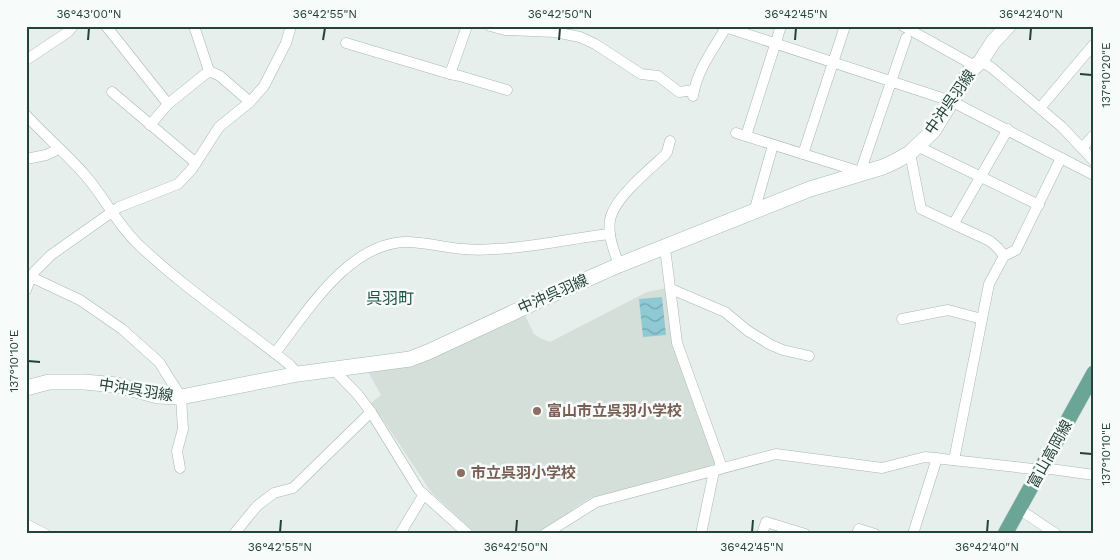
<svg xmlns="http://www.w3.org/2000/svg" width="1120" height="560" font-family="'Work Sans','Noto Sans JP',sans-serif">
<style>
.built{fill:#d4dfda}
.water{fill:url(#water-waves)}
.lines{fill:none;stroke-linecap:round;stroke-linejoin:round}
.street-casing{stroke:#a8b8b2;stroke-width:11}
.secondary-casing{stroke:#a4bbb3;stroke-width:16}
.primary-casing{stroke:#c2cac8;stroke-width:16}
.street{stroke:#fff;stroke-width:10}
.secondary{stroke:#fff;stroke-width:15}
.primary{stroke:#6aa596;stroke-width:15}
.ticks{fill:none;stroke:#24423a;stroke-width:2}
.education-dot{fill:#8d6e63;stroke:#f7fbf9;stroke-width:2}
.labels{text-anchor:middle;stroke-width:5;stroke-linejoin:round;paint-order:stroke}
.street-label{font-size:15px;fill:#24423a;stroke:#f7fbf9}
.education-label{font-size:15px;font-weight:bold;fill:#785e54;stroke:#f7fbf9;text-anchor:start}
.neighbourhood-label{font-size:16px;fill:#1f5548;stroke:#f7fbf9}
.neatline{fill:none;stroke:#24423a;stroke-width:2}
.ticks-label{font-size:12px;text-anchor:middle;fill:#24423a}
</style>
<defs>
<pattern id="water-waves" width="16" height="10" patternUnits="userSpaceOnUse" patternTransform="scale(1.25)"><rect width="16" height="10" fill="#8ec9d4"/><path d="M0 5q4-4 8 0t8 0" fill="none" stroke="#74a5ad"/></pattern>
</defs>
<rect width="100%" height="100%" fill="#e6efeb"/>
<!-- built -->
<path class="built" d="M 667,288 L 671,318 L 716,461 L 715,464 L 695,472 L 590,498 L 573,509 L 572,513 L 569,513 L 536,534 L 476,534 L 431,492 L 382,418 L 370,404 L 381,395 L 367,370 L 524,313 L 534,334 L 542,339 L 550,342 L 647,292 Z"/>
<!-- water -->
<path class="water" d="M 662,297 L 666,335 L 643,337 L 639,299 Z"/>
<g class="lines">
<!-- street casing -->
<g class="street-casing">
<g id="street">
<path d="M 106,26 L 168,104"/>
<path d="M 194,26 L 209,71"/>
<path d="M 490,26 L 505,30 L 555,32 L 580,37 L 595,44 L 641,74 L 658,76 L 679,92 L 694,90"/>
<path d="M 722,26 L 951,101 L 1061,158"/>
<path d="M 903,26 L 975,66"/>
<path d="M 346,43 L 450,74 L 467,26"/>
<path d="M 26,60 L 68,32 L 73,26"/>
<path d="M 981,61 L 992,68 L 1062,127 L 1094,161"/>
<path d="M 450,74 L 460,76 L 507,90"/>
<path d="M 112,92 L 196,163"/>
<path d="M 693,96 C 697,70 714,48 727,26"/>
<path d="M 1040,108 L 1094,44"/>
<path d="M 26,115 C 45,136 67,154 85,175 C 105,198 118,226 141,247 C 187,290 241,326 290,365 L 298,374"/>
<path d="M 150,125 L 168,104 L 209,71 L 220,76 L 250,102"/>
<path d="M 736,133 L 864,173 L 862,167 L 906,38"/>
<path d="M 746,136 L 781,26"/>
<path d="M 917,146 L 1039,205"/>
<path d="M 1082,148 L 1094,135"/>
<path d="M 910,153 L 921,209 L 990,241 L 998,248 L 1004,256"/>
<path d="M 803,154 L 845,26"/>
<path d="M 26,159 L 46,155 L 59,149"/>
<path d="M 754,212 L 773,145"/>
<path d="M 954,223 L 1008,129"/>
<path d="M 665,248 L 677,343 L 720,462 L 720,469"/>
<path d="M 619,265 C 614,251 606,232 611,216 C 617,196 650,169 665,155 L 667,152 L 670,141"/>
<path d="M 26,278 L 31,277 L 35,271 L 51,255 L 119,207 L 178,184 L 192,169 L 219,127 L 250,102 L 264,86 L 286,43 L 291,26"/>
<path d="M 671,289 L 725,312 L 748,331 L 771,345 L 783,350 L 809,356"/>
<path d="M 26,290 L 31,277 L 80,300 L 96,311 L 122,329 L 159,362 L 181,397 L 183,429 L 177,451 L 180,468"/>
<path d="M 902,319 L 948,310 L 982,319"/>
<path d="M 275,353 C 307,312 349,242 407,242 C 426,242 445,248 463,249 C 473,250 484,250 494,249 C 533,248 571,238 610,234"/>
<path d="M 334,370 L 358,395 L 371,412 L 419,490 L 468,534"/>
<path d="M 954,460 L 989,284 L 1004,256 L 1016,250 L 1061,158 L 1094,175"/>
<path d="M 1019,509 L 1056,534"/>
<path d="M 26,524 L 45,534"/>
<path d="M 234,534 L 257,506 L 274,493 L 293,488 L 371,412"/>
<path d="M 400,534 L 424,494"/>
<path d="M 545,534 L 596,502 L 776,454 L 882,468 L 925,457 L 1033,469 L 1051,469 L 1094,475"/>
<path d="M 701,534 L 714,471"/>
<path d="M 762,534 L 766,522 L 805,534"/>
<path d="M 857,534 L 859,529 L 875,534"/>
<path d="M 913,534 L 937,458"/>
</g>
</g>
<!-- secondary casing -->
<g class="secondary-casing">
<path id="secondary" d="M 26,388 L 49,382 L 84,382 L 117,385 L 158,396 L 181,397 L 298,374 L 410,359 L 428,352 L 540,300 L 619,265 L 810,189 L 883,167 L 896,161 L 910,153 L 933,131 L 970,71 L 981,61 L 993,42 L 1008,26"/>
</g>
<!-- primary casing -->
<g class="primary-casing">
<path id="primary" d="M 1005,534 L 1094,373"/>
</g>
<!-- street -->
<use href="#street" class="street"/>
<!-- secondary -->
<use href="#secondary" class="secondary"/>
<!-- primary -->
<use href="#primary" class="primary"/>
</g>
<!-- ticks -->
<path class="ticks" d="M 88,40 L 89,28M 323,40 L 325,28M 559,40 L 560,28M 795,40 L 796,28M 1030,40 L 1031,28M 1080,74 L 1092,75M 28,361 L 40,362M 1080,453 L 1092,454M 280,532 L 281,520M 516,532 L 517,520M 752,532 L 753,520M 987,532 L 988,520"/>
<!-- markers -->
<g class="education-dot">
<circle cx="537" cy="411" r="5"/>
<circle cx="461" cy="473" r="5"/>
</g>
<g class="labels">
<!-- street labels -->
<g class="street-label">
<text transform="translate(950 102) rotate(-55)" y="5">中沖呉羽線</text>
<text transform="translate(553 294) rotate(-24)" y="5">中沖呉羽線</text>
<text transform="translate(136 390) rotate(9)" y="5">中沖呉羽線</text>
<text transform="translate(1050 454) rotate(-61)" y="5">富山高岡線</text>
</g>
<!-- education labels -->
<g class="education-label">
<text x="547" y="416">富山市立呉羽小学校</text>
<text x="471" y="478">市立呉羽小学校</text>
</g>
<!-- neighbourhood labels -->
<g class="neighbourhood-label">
<text x="390" y="304">呉羽町</text>
</g>
</g>
<!-- border -->
<rect width="1120" height="560" fill="none" stroke="#f7fbf9" stroke-width="55"/>
<rect x="28" y="28" width="1064" height="504" class="neatline"/>
<g class="ticks-label">
<text x="89" y="18">36°43'00"N</text>
<text x="325" y="18">36°42'55"N</text>
<text x="560" y="18">36°42'50"N</text>
<text x="796" y="18">36°42'45"N</text>
<text x="1031" y="18">36°42'40"N</text>
<text transform="translate(1106 75) rotate(-90)" y="4">137°10'20"E</text>
<text transform="translate(14 361) rotate(-90)" y="4">137°10'10"E</text>
<text transform="translate(1106 454) rotate(-90)" y="4">137°10'10"E</text>
<text x="280" y="551">36°42'55"N</text>
<text x="516" y="551">36°42'50"N</text>
<text x="752" y="551">36°42'45"N</text>
<text x="987" y="551">36°42'40"N</text>
</g>
</svg>
